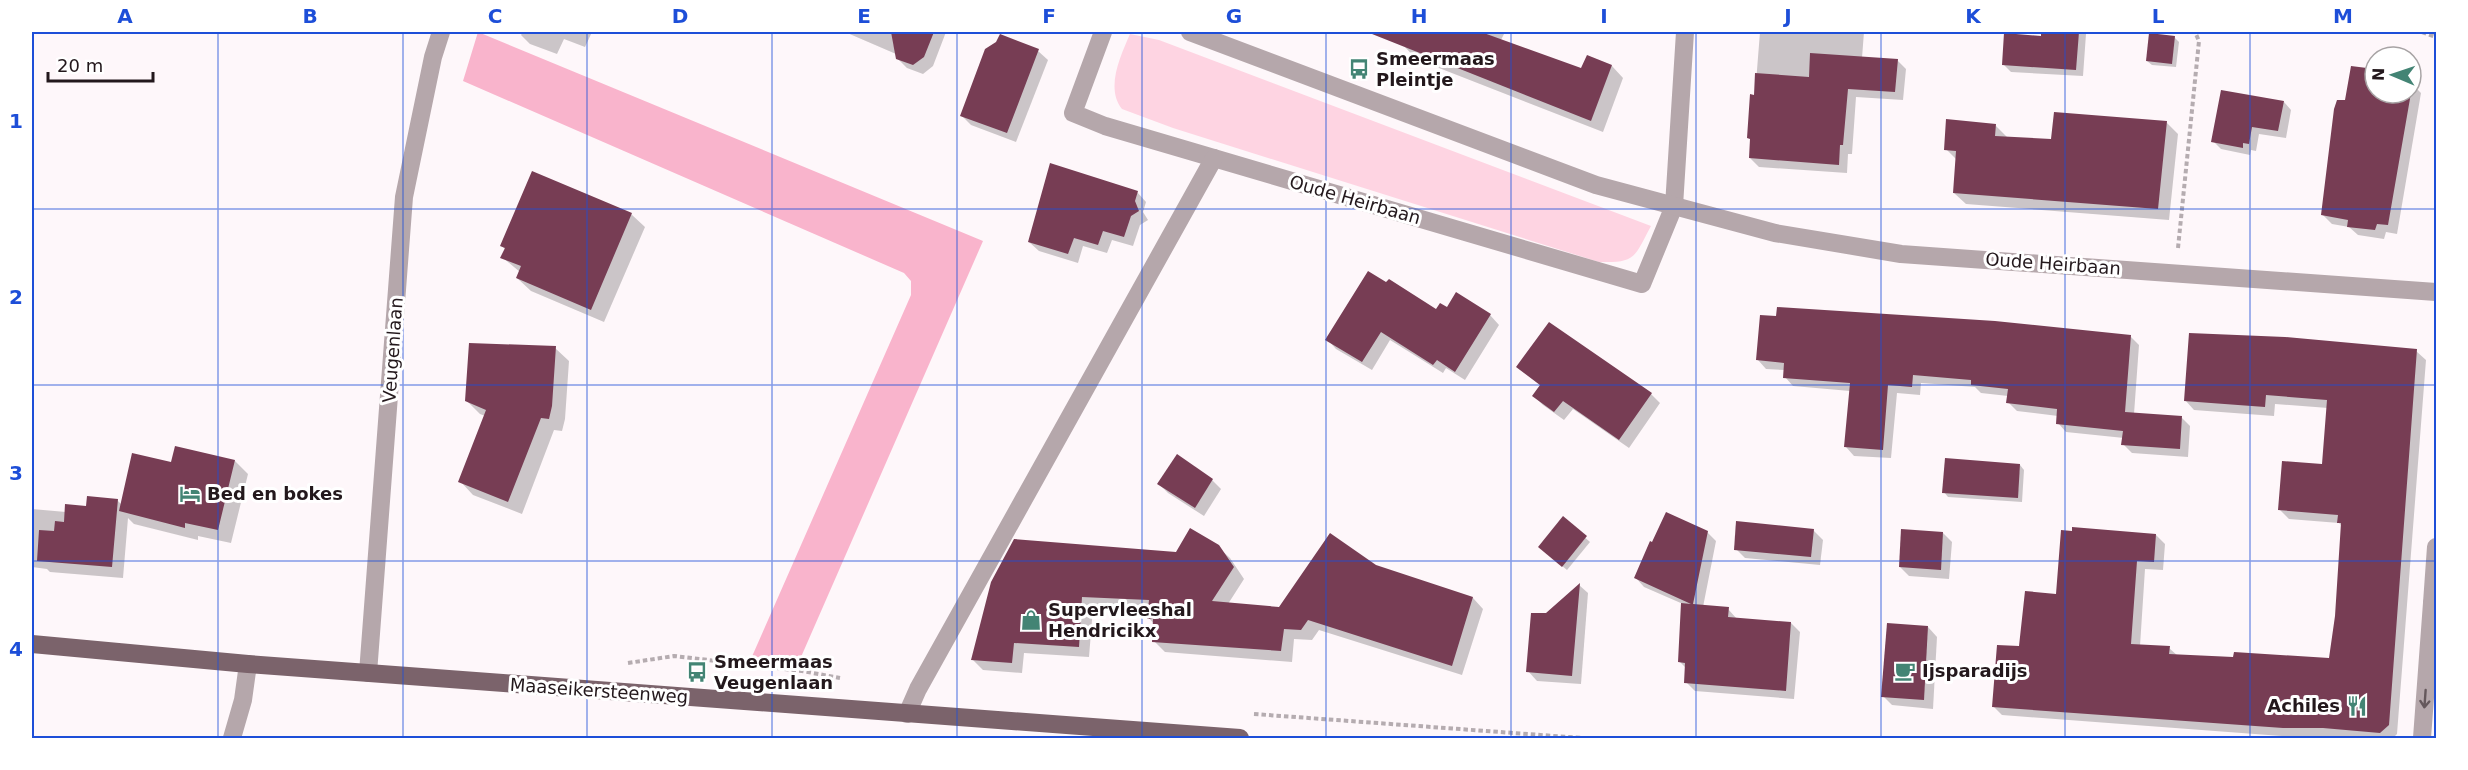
<svg xmlns="http://www.w3.org/2000/svg" width="2468" height="770" font-family="'DejaVu Sans',sans-serif">
<style>
.green{fill:#fed4e2}
.forest{fill:#f9b4cc}
.shadow{fill:#0003}
.building{fill:#773d54}
.lines{fill:none;stroke-linecap:round;stroke-linejoin:round}
.path{stroke:#b5acb0;stroke-width:4;stroke-dasharray:4.5 3;stroke-linecap:butt}
.minor{stroke:#b5a7ab;stroke-width:18}
.major{stroke:#7b636b;stroke-width:18}
.oneway{stroke:#65585c}
.grid{fill:none;stroke:#1d4ed8;stroke-width:1.5;stroke-opacity:0.55}
.labels{text-anchor:middle;stroke-width:6;stroke-linejoin:round;paint-order:stroke}
.poi-label{font-size:18px;font-weight:bold;fill:#23181c;stroke:#fff;text-anchor:start}
.street-label{font-size:18px;fill:#23181c;stroke:#fff}
.neatline{fill:none;stroke:#1d4ed8;stroke-width:2}
.grid-label{font-size:20px;text-anchor:middle;font-weight:bold;fill:#1d4ed8}
</style>
<rect width="100%" height="100%" fill="#fef7fa"/>
<!-- green -->
<path class="green" d="M 1130,34 L 1159,40 L 1651,226 C 1634,257 1637,263 1599,262 L 1173,128 L 1122,109 C 1105,88 1121,55 1130,34 Z"/>
<!-- forest -->
<path class="forest" d="M 478,32 L 983,241 L 801,657 L 750,661 L 911,295 L 911,281 L 904,273 L 463,81 Z"/>
<!-- shadow -->
<g class="shadow">
<path d="M 523,32 L 592,32 L 585,47 L 564,39 L 557,54 L 530,44 L 521,35 Z"/>
<path d="M 845,32 L 946,32 L 933,66 L 923,74 L 907,68 L 897,58 L 896,54 Z"/>
<path d="M 1411,32 L 1505,32 L 1501,40 L 1582,70 L 1588,57 L 1612,66 L 1623,78 L 1603,132 L 1416,59 L 1405,47 Z"/>
<path d="M 1760,32 L 1864,32 L 1862,58 L 1897,60 L 1906,69 L 1903,100 L 1856,97 L 1852,154 L 1848,154 L 1847,173 L 1759,167 L 1750,158 Z"/>
<path d="M 2043,32 L 2084,32 L 2086,34 L 2083,76 L 2011,72 L 2003,64 L 2042,37 Z"/>
<path d="M 2174,37 L 2179,42 L 2176,67 L 2152,65 L 2147,61 Z"/>
<path d="M 1038,51 L 1048,60 L 1016,142 L 971,125 L 962,116 Z"/>
<path d="M 2375,70 L 2375,93 L 2411,93 L 2411,83 L 2421,93 L 2397,234 L 2386,232 L 2384,239 L 2358,235 L 2349,227 L 2332,224 L 2322,214 L 2347,102 Z"/>
<path d="M 2284,102 L 2291,110 L 2286,138 L 2259,134 L 2256,151 L 2251,150 L 2250,155 L 2221,149 L 2213,141 Z"/>
<path d="M 2166,122 L 2178,134 L 2169,220 L 1966,204 L 1954,193 L 1957,160 L 1946,149 L 1996,126 L 2008,138 L 2052,141 Z"/>
<path d="M 1137,192 L 1146,202 L 1143,212 L 1148,220 L 1140,225 L 1133,246 L 1112,240 L 1107,253 L 1083,246 L 1078,263 L 1039,251 L 1029,242 Z"/>
<path d="M 631,214 L 645,227 L 604,322 L 531,291 L 517,278 L 520,272 L 502,257 L 506,250 L 501,245 Z"/>
<path d="M 1448,309 L 1490,315 L 1499,325 L 1465,380 L 1446,368 L 1443,373 L 1390,340 L 1372,370 L 1336,349 L 1327,339 Z"/>
<path d="M 2130,336 L 2139,345 L 2134,414 L 2182,418 L 2190,426 L 2188,457 L 2132,453 L 2123,444 L 2124,438 L 2066,432 L 2058,423 L 2058,416 L 2017,411 L 2008,402 L 2008,396 L 1981,393 L 1975,387 L 1921,383 L 1920,395 L 1897,393 L 1891,458 L 1854,456 L 1846,447 L 1850,391 L 1793,386 L 1785,377 L 1785,370 L 1766,369 L 1758,360 Z"/>
<path d="M 555,348 L 569,361 L 565,419 L 562,431 L 554,430 L 522,514 L 473,495 L 460,481 L 485,416 L 480,414 L 466,400 Z"/>
<path d="M 2416,351 L 2426,360 L 2397,734 L 2393,738 L 2293,737 L 2002,715 L 1993,706 L 2020,648 L 2058,595 L 2156,535 L 2165,544 L 2163,570 L 2145,569 L 2140,646 L 2169,648 L 2178,656 L 2330,659 L 2336,616 L 2342,526 L 2339,523 L 2289,519 L 2280,510 L 2324,466 L 2328,408 L 2275,404 L 2274,416 L 2194,410 L 2185,400 Z"/>
<path d="M 1518,367 L 1651,394 L 1660,403 L 1629,448 L 1573,409 L 1564,420 L 1543,405 L 1534,396 L 1541,386 Z"/>
<path d="M 235,461 L 248,474 L 231,543 L 198,536 L 198,540 L 134,524 L 128,518 L 123,578 L 50,572 L 47,569 L 32,567 L 32,509 L 66,512 L 117,500 L 122,505 L 173,464 Z"/>
<path d="M 2020,465 L 2024,470 L 2022,502 L 1948,497 L 1944,492 Z"/>
<path d="M 1212,480 L 1221,489 L 1204,516 L 1168,493 L 1159,484 Z"/>
<path d="M 1563,518 L 1590,542 L 1567,570 L 1544,551 Z"/>
<path d="M 1813,530 L 1823,540 L 1820,565 L 1745,558 L 1736,549 Z"/>
<path d="M 1707,532 L 1716,541 L 1703,607 L 1728,609 L 1737,619 L 1791,623 L 1800,632 L 1794,699 L 1695,691 L 1686,682 L 1686,668 L 1679,661 L 1683,604 L 1644,587 L 1636,578 Z"/>
<path d="M 1943,533 L 1952,542 L 1949,579 L 1909,576 L 1900,567 Z"/>
<path d="M 1218,547 L 1230,558 L 1244,579 L 1228,604 L 1279,608 L 1375,566 L 1473,598 L 1483,609 L 1462,675 L 1319,630 L 1312,640 L 1294,639 L 1292,662 L 1165,652 L 1154,641 L 1154,624 L 1149,618 L 1150,610 L 1093,608 L 1089,657 L 1024,653 L 1022,673 L 983,670 L 972,659 L 992,583 Z"/>
<path d="M 1579,585 L 1588,593 L 1581,684 L 1537,681 L 1528,671 L 1547,615 Z"/>
<path d="M 1928,627 L 1937,637 L 1933,709 L 1892,705 L 1883,696 Z"/>
</g>
<!-- building -->
<g class="building">
<path d="M 891,32 L 934,32 L 924,57 L 913,65 L 896,59 Z"/>
<path d="M 1367,32 L 1481,32 L 1581,68 L 1587,55 L 1612,65 L 1591,121 Z"/>
<path d="M 2041,32 L 2079,32 L 2076,70 L 2002,65 L 2004,33 L 2041,36 Z"/>
<path d="M 2149,33 L 2175,36 L 2172,64 L 2146,61 Z"/>
<path d="M 1000,34 L 1039,49 L 1007,133 L 960,116 L 985,49 L 996,42 Z"/>
<path d="M 1810,53 L 1898,59 L 1895,92 L 1848,89 L 1843,145 L 1840,145 L 1839,165 L 1749,158 L 1750,139 L 1747,138 L 1750,94 L 1754,95 L 1755,73 L 1809,77 Z"/>
<path d="M 2351,66 L 2375,69 L 2375,93 L 2411,93 L 2388,225 L 2377,224 L 2375,230 L 2347,227 L 2348,220 L 2321,215 L 2334,109 L 2337,100 L 2345,100 Z"/>
<path d="M 2221,90 L 2284,101 L 2278,131 L 2252,127 L 2249,144 L 2243,143 L 2243,148 L 2211,142 Z"/>
<path d="M 2054,112 L 2167,121 L 2158,209 L 1953,193 L 1956,151 L 1944,150 L 1946,119 L 1996,124 L 1995,136 L 2051,139 Z"/>
<path d="M 1050,163 L 1138,191 L 1135,201 L 1139,211 L 1131,216 L 1124,237 L 1103,231 L 1098,245 L 1074,238 L 1068,254 L 1028,242 Z"/>
<path d="M 532,171 L 632,213 L 591,310 L 516,278 L 521,266 L 500,258 L 505,248 L 500,246 Z"/>
<path d="M 1368,271 L 1386,282 L 1389,279 L 1436,309 L 1440,303 L 1447,307 L 1456,292 L 1491,314 L 1455,372 L 1437,360 L 1433,365 L 1381,332 L 1362,362 L 1325,340 Z"/>
<path d="M 1777,307 L 1995,321 L 2131,335 L 2125,412 L 2182,416 L 2180,449 L 2121,445 L 2123,431 L 2056,424 L 2057,409 L 2006,403 L 2008,389 L 1971,385 L 1971,380 L 1913,375 L 1912,387 L 1888,385 L 1883,450 L 1844,447 L 1850,383 L 1783,378 L 1784,363 L 1756,360 L 1760,315 L 1776,316 Z"/>
<path d="M 1549,322 L 1652,393 L 1619,440 L 1563,401 L 1554,412 L 1532,396 L 1540,385 L 1516,367 Z"/>
<path d="M 2189,333 L 2285,337 L 2417,349 L 2389,725 L 2380,733 L 2323,728 L 2283,728 L 1992,707 L 1997,645 L 2019,646 L 2025,591 L 2056,594 L 2061,530 L 2072,531 L 2072,527 L 2156,534 L 2154,562 L 2137,561 L 2131,644 L 2170,646 L 2169,654 L 2233,657 L 2234,652 L 2329,658 L 2335,616 L 2341,523 L 2337,523 L 2338,515 L 2278,510 L 2282,461 L 2322,464 L 2327,400 L 2266,395 L 2265,407 L 2184,401 Z"/>
<path d="M 469,343 L 556,346 L 552,406 L 549,419 L 541,418 L 508,502 L 458,482 L 486,410 L 465,401 Z"/>
<path d="M 175,446 L 235,460 L 218,530 L 185,523 L 185,528 L 119,511 L 132,453 L 171,462 Z"/>
<path d="M 1177,454 L 1213,479 L 1195,508 L 1157,484 Z"/>
<path d="M 1945,458 L 2020,464 L 2018,498 L 1942,493 Z"/>
<path d="M 87,496 L 118,499 L 112,567 L 37,561 L 39,530 L 54,531 L 55,521 L 64,522 L 65,504 L 86,506 Z"/>
<path d="M 1666,512 L 1708,531 L 1693,604 L 1729,607 L 1728,617 L 1791,622 L 1786,691 L 1684,683 L 1685,663 L 1678,662 L 1681,603 L 1691,604 L 1634,578 L 1650,541 L 1652,542 Z"/>
<path d="M 1563,516 L 1587,536 L 1562,567 L 1538,547 Z"/>
<path d="M 1736,521 L 1814,529 L 1811,557 L 1734,550 Z"/>
<path d="M 1190,528 L 1219,545 L 1234,567 L 1212,601 L 1279,607 L 1330,533 L 1376,565 L 1473,597 L 1452,666 L 1308,620 L 1301,630 L 1284,629 L 1281,651 L 1152,642 L 1153,619 L 1147,619 L 1149,600 L 1082,597 L 1079,647 L 1014,643 L 1012,663 L 971,660 L 991,582 L 1014,539 L 1176,552 Z"/>
<path d="M 1901,529 L 1943,532 L 1941,570 L 1899,567 Z"/>
<path d="M 1580,583 L 1572,676 L 1526,672 L 1531,613 L 1546,613 Z"/>
<path d="M 1887,623 L 1928,626 L 1924,700 L 1881,697 Z"/>
</g>
<g class="lines">
<!-- path -->
<g class="path">
<path d="M 2422,32 L 2436,37"/>
<path d="M 2178,248 L 2199,41 L 2195,32"/>
<path d="M 628,663 L 674,656 L 802,671 L 840,678"/>
<path d="M 1254,714 L 1582,738"/>
</g>
<!-- minor -->
<g class="minor">
<path d="M 1103,32 L 1073,113 L 1105,126 L 1642,284 L 1674,206 L 1685,32"/>
<path d="M 1190,32 L 1596,185 L 1775,233 L 1901,254 L 2436,292"/>
<path d="M 2432,603 L 2436,547"/>
<path d="M 368,673 L 404,197 L 433,57 L 441,32"/>
<path d="M 907,714 L 918,689 L 1214,158"/>
<path d="M 232,738 L 243,700 L 248,664"/>
<path d="M 2422,738 L 2432,603 L 2436,603"/>
</g>
<!-- major -->
<path class="major" d="M 32,644 L 248,664 L 1240,738"/>
</g>
<!-- one-way arrows -->
<defs><path id="oneway-shaft" d="M-6 0H5M1.5-3L5.5 0L1.5 3" fill="none" stroke-width="1.6" stroke-linecap="round" stroke-linejoin="round" transform="scale(1.5)"/></defs>
<use class="oneway" href="#oneway-shaft" transform="translate(2425 699) rotate(94)"/>
<!-- grid -->
<path class="grid" d="M 218,32 L 218,738M 403,32 L 403,738M 587,32 L 587,738M 772,32 L 772,738M 957,32 L 957,738M 1142,32 L 1142,738M 1326,32 L 1326,738M 1511,32 L 1511,738M 1696,32 L 1696,738M 1881,32 L 1881,738M 2065,32 L 2065,738M 2250,32 L 2250,738M 32,209 L 2436,209M 32,385 L 2436,385M 32,561 L 2436,561"/>
<!-- icons -->
<defs>
<g id="bus-bare" transform="scale(1.62)"><path d="M-5-6H5V4H4V6H2V4H-2V6H-4V4H-5ZM-3.5-4V0h7V-4ZM-3.5 1.2v1.5H-2V1.2ZM2 1.2v1.5H3.5V1.2Z" fill="#438474" stroke="#fff" stroke-width="2.5" paint-order="stroke"/></g>
<g id="hotel-bare" transform="scale(1.62)"><path d="M-6-4.5h1.5V1H6V5H4.5V3h-9V5H-6ZM-4 0a1.8 1.8 0 1 1 3.6 0ZM.5 0V-2.5h3Q6-2.5 6 0Z" fill="#438474" stroke="#fff" stroke-width="2.5" paint-order="stroke"/></g>
<g id="shop-bare" transform="scale(1.62)"><path d="M-5-2.5h2.3a2.7 3.5 0 0 1 5.4 0H5L5.5 6h-11ZM-1.5-2.5h3a1.5 2.3 0 0 0-3 0Z" fill="#438474" stroke="#fff" stroke-width="2.5" paint-order="stroke"/></g>
<g id="cafe-bare" transform="scale(1.62)"><path d="M-5.5-4.5H6V0H3Q3 3.5 0 3.5H-2.5Q-5.5 3.5-5.5 0ZM3-3.2v2h1.7v-2ZM-6 4.5H4V6H-6Z" fill="#438474" stroke="#fff" stroke-width="2.5" paint-order="stroke"/></g>
<g id="restaurant-bare" transform="scale(1.62)"><path d="M-5-6h1v4h1v-4h1v4h1v-4h1v5L-1.5 .5V6h-2V.5L-5-1ZM5-6V6H3V1.5H1.5Q1.5-4 5-6Z" fill="#438474" stroke="#fff" stroke-width="2.5" paint-order="stroke"/></g>
</defs>
<g fill-rule="evenodd">
<use href="#bus-bare" x="1359" y="69"/>
<use href="#hotel-bare" x="190" y="494"/>
<use href="#shop-bare" x="1031" y="620"/>
<use href="#cafe-bare" x="1905" y="671"/>
<use href="#bus-bare" x="697" y="672"/>
<use href="#restaurant-bare" x="2357" y="706"/>
</g>
<g class="labels">
<!-- poi labels -->
<g class="poi-label">
<text x="1376" y="65">Smeermaas<tspan x="1376" dy="21">Pleintje</tspan></text>
<text x="207" y="500">Bed en bokes</text>
<text x="1048" y="616">Supervleeshal<tspan x="1048" dy="21">Hendricikx</tspan></text>
<text x="714" y="668">Smeermaas<tspan x="714" dy="21">Veugenlaan</tspan></text>
<text x="1922" y="677">Ijsparadijs</text>
<text x="2340" y="712" text-anchor="end">Achiles</text>
</g>
<!-- street labels -->
<g class="street-label">
<text transform="translate(1355 200) rotate(16)" y="6">Oude Heirbaan</text>
<text transform="translate(2053 264) rotate(4)" y="6">Oude Heirbaan</text>
<text transform="translate(393 350) rotate(-86)" y="6">Veugenlaan</text>
<text transform="translate(599 691) rotate(4)" y="6">Maaseikersteenweg</text>
</g>
</g>
<!-- border -->
<rect width="2468" height="770" fill="none" stroke="#ffffff" stroke-width="66"/>
<!-- north arrow -->
<g transform="translate(2393 75) rotate(272)"><circle r="28" fill="#ffffff" stroke="#a7a3a4" stroke-width="1.5"/>
<path d="M0-4.5L10 22L0 15L-10 22Z" fill="#438474"/>
<text y="-9" font-size="16" font-weight="bold" text-anchor="middle" fill="#23181c">N</text>
</g>
<!-- scale -->
<path d="M48 72v9h105v-9" fill="none" stroke="#23181c" stroke-width="3"/>
<text x="57" y="72" font-size="18" fill="#23181c" stroke="#ffffff" stroke-width="4.5" paint-order="stroke">20 m</text>
<rect x="33" y="33" width="2402" height="704" class="neatline"/>
<g class="grid-label">
<text x="125" y="23">A</text>
<text x="310" y="23">B</text>
<text x="495" y="23">C</text>
<text x="680" y="23">D</text>
<text x="864" y="23">E</text>
<text x="1049" y="23">F</text>
<text x="1234" y="23">G</text>
<text x="1419" y="23">H</text>
<text x="1604" y="23">I</text>
<text x="1788" y="23">J</text>
<text x="1973" y="23">K</text>
<text x="2158" y="23">L</text>
<text x="2343" y="23">M</text>
<text x="16" y="128">1</text>
<text x="16" y="304">2</text>
<text x="16" y="480">3</text>
<text x="16" y="656">4</text>
</g>
</svg>
